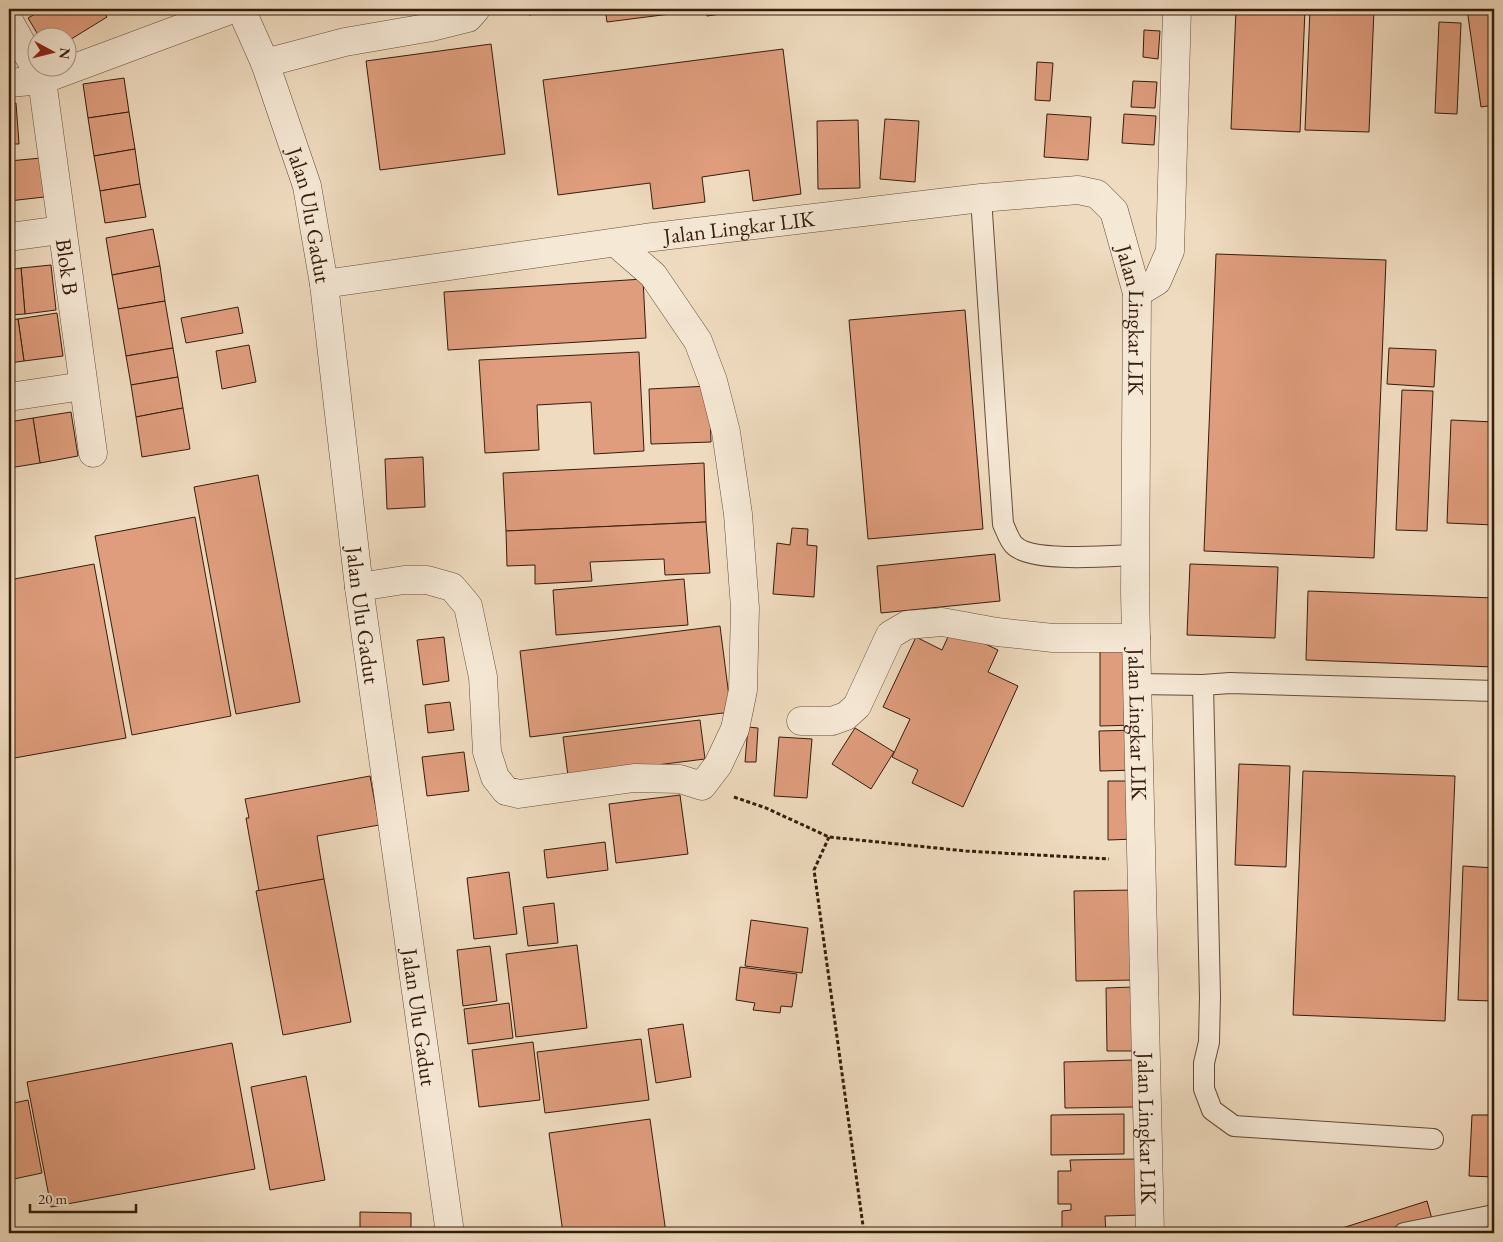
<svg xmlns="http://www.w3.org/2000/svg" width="1503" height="1242" font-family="'EB Garamond',serif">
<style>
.building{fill:#df9d7d;stroke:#351c0b}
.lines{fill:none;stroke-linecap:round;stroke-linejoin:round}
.service-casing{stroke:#644c38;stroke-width:22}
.minor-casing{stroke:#644c38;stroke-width:29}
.tertiary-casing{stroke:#644c38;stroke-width:29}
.path{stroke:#351c0b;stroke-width:3;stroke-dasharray:4 2.5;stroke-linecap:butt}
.service{stroke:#f5e8d5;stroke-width:20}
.minor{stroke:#f5e8d5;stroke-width:28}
.tertiary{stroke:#f5e8d5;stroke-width:28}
.labels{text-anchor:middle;stroke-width:5;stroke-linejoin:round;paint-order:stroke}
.street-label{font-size:22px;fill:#351c0b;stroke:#f5e8d5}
</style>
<rect width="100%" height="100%" fill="#efdbbf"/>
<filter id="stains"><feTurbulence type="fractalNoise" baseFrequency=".004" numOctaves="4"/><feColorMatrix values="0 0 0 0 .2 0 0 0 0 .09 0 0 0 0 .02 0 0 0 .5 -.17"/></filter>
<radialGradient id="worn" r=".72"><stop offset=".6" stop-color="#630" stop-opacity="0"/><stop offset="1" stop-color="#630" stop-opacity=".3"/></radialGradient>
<!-- building -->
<g class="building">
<path d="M 44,9 L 102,9 L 107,17 L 68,41 L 68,38 L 40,38 L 28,18 Z"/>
<path d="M 528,9 L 574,9 L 529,15 Z"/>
<path d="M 605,9 L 669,9 L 670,14 L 607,22 Z"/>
<path d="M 706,9 L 735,9 L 735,12 L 707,16 Z"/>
<path d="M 1236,9 L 1305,9 L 1300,132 L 1231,129 Z"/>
<path d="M 1310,9 L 1374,9 L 1369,132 L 1305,130 Z"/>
<path d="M 1467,9 L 1494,9 L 1494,105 L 1481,107 Z"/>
<path d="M 1439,22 L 1461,23 L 1457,114 L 1435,113 Z"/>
<path d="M 1144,30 L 1160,31 L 1158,59 L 1143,57 Z"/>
<path d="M 491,44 L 505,154 L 380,170 L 366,61 Z"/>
<path d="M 783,49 L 801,194 L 753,201 L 749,170 L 702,177 L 705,202 L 653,209 L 650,183 L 558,195 L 543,80 Z"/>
<path d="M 1037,62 L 1053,63 L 1050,101 L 1035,100 Z"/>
<path d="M 124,78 L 129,112 L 88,118 L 83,84 Z"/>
<path d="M 1133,81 L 1157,82 L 1155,108 L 1131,107 Z"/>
<path d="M 16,103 L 19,144 L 9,144 L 9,104 Z"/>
<path d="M 129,112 L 135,149 L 94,156 L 88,118 Z"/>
<path d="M 1047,114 L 1091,117 L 1088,160 L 1044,157 Z"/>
<path d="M 1124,114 L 1156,116 L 1154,145 L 1122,143 Z"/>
<path d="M 885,119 L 919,121 L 915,182 L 880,179 Z"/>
<path d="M 858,120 L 860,188 L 818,189 L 817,121 Z"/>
<path d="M 135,149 L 140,184 L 100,191 L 94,156 Z"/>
<path d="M 41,158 L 44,197 L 9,201 L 9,161 Z"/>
<path d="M 140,184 L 146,217 L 105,223 L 100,191 Z"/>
<path d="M 153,229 L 160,266 L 112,275 L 106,238 Z"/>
<path d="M 1216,254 L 1386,260 L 1374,558 L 1204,551 Z"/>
<path d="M 51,265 L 56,310 L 25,314 L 21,268 Z"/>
<path d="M 160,266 L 165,301 L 118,309 L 112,275 Z"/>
<path d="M 21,268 L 25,314 L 9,315 L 9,270 Z"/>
<path d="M 643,279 L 646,338 L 448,350 L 444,292 Z"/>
<path d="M 165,301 L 173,348 L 126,356 L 118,309 Z"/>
<path d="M 238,307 L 243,333 L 186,343 L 181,318 Z"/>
<path d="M 965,310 L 983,529 L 868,539 L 849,320 Z"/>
<path d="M 57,313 L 63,356 L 24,361 L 18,319 Z"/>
<path d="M 18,319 L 24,361 L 9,363 L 9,320 Z"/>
<path d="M 249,345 L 256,382 L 222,389 L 216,351 Z"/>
<path d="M 173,348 L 178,377 L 131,385 L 126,356 Z"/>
<path d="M 1389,348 L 1436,350 L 1434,387 L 1387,384 Z"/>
<path d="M 639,352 L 644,451 L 594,454 L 591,402 L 537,405 L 539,450 L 485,453 L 479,360 Z"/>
<path d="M 178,377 L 183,408 L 136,417 L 131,385 Z"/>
<path d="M 709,386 L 711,442 L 651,444 L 649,389 Z"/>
<path d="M 1402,390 L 1433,391 L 1427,531 L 1396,530 Z"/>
<path d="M 183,408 L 190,449 L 142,457 L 136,417 Z"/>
<path d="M 71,412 L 78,456 L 40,463 L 33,418 Z"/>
<path d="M 33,418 L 40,463 L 9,468 L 9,422 Z"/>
<path d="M 1451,420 L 1494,422 L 1494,525 L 1447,523 Z"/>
<path d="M 423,457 L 425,507 L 387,509 L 385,459 Z"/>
<path d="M 704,463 L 706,522 L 506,531 L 503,473 Z"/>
<path d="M 258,475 L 300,702 L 236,714 L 194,487 Z"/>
<path d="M 195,517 L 231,716 L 132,735 L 95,536 Z"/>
<path d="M 706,522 L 710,573 L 665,575 L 664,559 L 590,562 L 592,581 L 535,584 L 535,565 L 507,566 L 506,531 Z"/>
<path d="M 792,528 L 808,529 L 807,545 L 817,546 L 814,597 L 773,594 L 777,543 L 790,545 Z"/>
<path d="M 995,554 L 1000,601 L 881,613 L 877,566 Z"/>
<path d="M 94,564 L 126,738 L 9,759 L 9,580 Z"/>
<path d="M 1190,564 L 1278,567 L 1275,638 L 1187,635 Z"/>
<path d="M 684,579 L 688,625 L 556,635 L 553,590 Z"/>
<path d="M 1308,591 L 1494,598 L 1494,667 L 1306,660 Z"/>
<path d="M 720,626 L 731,712 L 530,737 L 520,651 Z"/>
<path d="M 952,628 L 998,650 L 988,672 L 1018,686 L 963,807 L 912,783 L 918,770 L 892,757 L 910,719 L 883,707 L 916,637 L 942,650 Z"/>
<path d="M 444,637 L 449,681 L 423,685 L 417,640 Z"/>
<path d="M 1135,648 L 1136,725 L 1100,726 L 1100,649 Z"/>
<path d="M 450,702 L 454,730 L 428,733 L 425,705 Z"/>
<path d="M 700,720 L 705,759 L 568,776 L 563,737 Z"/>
<path d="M 748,727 L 758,728 L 756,762 L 745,762 Z"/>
<path d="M 855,728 L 894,752 L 871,789 L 832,764 Z"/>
<path d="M 1138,730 L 1138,770 L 1100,771 L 1099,731 Z"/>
<path d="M 779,737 L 812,739 L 807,798 L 774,796 Z"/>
<path d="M 464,752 L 469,791 L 427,796 L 422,757 Z"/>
<path d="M 1239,764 L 1290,766 L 1286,867 L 1235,865 Z"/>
<path d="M 1303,771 L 1455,776 L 1445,1021 L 1293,1015 Z"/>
<path d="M 370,776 L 379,825 L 317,836 L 324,879 L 259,891 L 246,818 L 249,818 L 245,799 Z"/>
<path d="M 1108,781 L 1135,781 L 1136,839 L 1108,840 Z"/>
<path d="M 680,795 L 688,854 L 616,863 L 609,804 Z"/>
<path d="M 605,842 L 608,870 L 547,878 L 544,850 Z"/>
<path d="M 1463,866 L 1494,868 L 1494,1001 L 1458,1000 Z"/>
<path d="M 509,872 L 517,934 L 474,939 L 467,878 Z"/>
<path d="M 324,879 L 351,1022 L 283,1035 L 256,891 Z"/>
<path d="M 1134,890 L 1136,980 L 1076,981 L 1074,891 Z"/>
<path d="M 554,903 L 558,943 L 528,946 L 523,907 Z"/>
<path d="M 751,920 L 808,928 L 802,973 L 745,966 Z"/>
<path d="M 577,945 L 587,1028 L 516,1037 L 506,954 Z"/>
<path d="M 490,946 L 497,1001 L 463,1006 L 457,950 Z"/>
<path d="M 740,967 L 797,974 L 792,1007 L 781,1006 L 780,1013 L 753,1010 L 755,1003 L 736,1000 Z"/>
<path d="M 1133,987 L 1134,1051 L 1107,1051 L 1106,988 Z"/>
<path d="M 509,1003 L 513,1038 L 468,1044 L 464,1009 Z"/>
<path d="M 683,1024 L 691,1077 L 656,1083 L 648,1029 Z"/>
<path d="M 641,1039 L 649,1100 L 545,1113 L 537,1052 Z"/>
<path d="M 533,1042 L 540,1100 L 479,1107 L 472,1050 Z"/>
<path d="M 232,1043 L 255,1169 L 51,1207 L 27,1082 Z"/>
<path d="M 1133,1060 L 1134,1107 L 1065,1108 L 1064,1062 Z"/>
<path d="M 306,1076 L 325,1180 L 270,1190 L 251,1087 Z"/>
<path d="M 28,1100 L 42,1173 L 9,1180 L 9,1104 Z"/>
<path d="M 1124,1114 L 1124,1154 L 1051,1155 L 1051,1115 Z"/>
<path d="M 1472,1115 L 1494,1115 L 1494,1177 L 1469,1176 Z"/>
<path d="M 650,1119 L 666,1233 L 563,1233 L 549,1133 Z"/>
<path d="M 1139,1159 L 1140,1215 L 1105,1216 L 1106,1233 L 1062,1233 L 1062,1211 L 1071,1210 L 1071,1204 L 1058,1204 L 1058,1171 L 1071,1171 L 1070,1160 Z"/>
<path d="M 1427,1201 L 1432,1219 L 1390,1233 L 1337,1233 L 1336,1230 Z"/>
<path d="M 360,1212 L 411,1213 L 411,1233 L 360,1233 Z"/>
</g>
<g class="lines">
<!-- service casing -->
<g class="service-casing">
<g id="service">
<path d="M 981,198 L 1003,524 C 1006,530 1009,540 1014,545 C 1031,563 1110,556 1135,555"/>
<path d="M 1138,684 L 1203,685 L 1230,683 L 1494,691"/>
<path d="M 1203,685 L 1210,997 L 1209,1042 L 1204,1063 L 1204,1089 L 1212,1110 L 1234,1126 L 1433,1139"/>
<path d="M 1404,1233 L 1494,1215"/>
</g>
</g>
<!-- minor casing -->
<g class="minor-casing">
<g id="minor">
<path id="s1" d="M 9,21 L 42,80 L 93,453"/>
<path d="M 265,63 L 345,42 L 432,27 L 468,18 L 476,9"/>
<path d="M 9,83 L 42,80 L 233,9"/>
<path d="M 9,237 L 61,230"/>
<path id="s2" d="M 324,284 L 645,238 L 981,198 L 1078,190 L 1097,194 L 1114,211 L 1137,293 L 1135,593 L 1150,1233"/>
<path d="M 1137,293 L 1157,281 L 1170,251 L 1177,9"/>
<path d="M 9,397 L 83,386"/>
<path d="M 359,587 L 404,580 L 427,580 L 452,587 L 468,606 L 483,677 L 487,752 L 495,777 L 506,791 L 519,794 L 634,778 L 680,779 L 702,786 L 718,765 L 735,729 L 743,690 L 745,608 L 738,514 L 726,432 L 713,381 L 698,341 L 653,275 L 616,243"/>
<path d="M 801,721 L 832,721 L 846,716 L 857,706 L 890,635 L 907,625 L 942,622 L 997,632 L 1053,638 L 1136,638"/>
</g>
</g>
<!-- tertiary casing -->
<g class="tertiary-casing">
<g id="tertiary">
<path id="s3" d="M 241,9 L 265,63 L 307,186 L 324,284 L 359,587 L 450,1233"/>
</g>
</g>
<!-- path -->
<g class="path">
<path d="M 734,797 L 766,808 L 829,837 L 966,851 L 1109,859"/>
<path d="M 829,837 L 814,870 L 864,1233"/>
</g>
<!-- service -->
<use href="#service" class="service"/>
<!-- minor -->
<use href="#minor" class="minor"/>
<!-- tertiary -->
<use href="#tertiary" class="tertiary"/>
</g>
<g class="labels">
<!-- street labels -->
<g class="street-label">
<text dy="8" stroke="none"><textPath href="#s3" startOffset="218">Jalan Ulu Gadut</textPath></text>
<text dy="8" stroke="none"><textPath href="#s2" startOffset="419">Jalan Lingkar LIK</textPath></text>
<text dy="8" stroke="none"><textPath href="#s1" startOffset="256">Blok B</textPath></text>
<text dy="8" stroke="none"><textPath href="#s2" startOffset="915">Jalan Lingkar LIK</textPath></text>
<text dy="8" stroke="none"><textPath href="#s3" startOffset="622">Jalan Ulu Gadut</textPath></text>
<text dy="8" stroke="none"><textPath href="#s2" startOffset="1320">Jalan Lingkar LIK</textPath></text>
<text dy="8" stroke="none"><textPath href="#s3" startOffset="1028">Jalan Ulu Gadut</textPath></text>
<text dy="8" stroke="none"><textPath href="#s2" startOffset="1724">Jalan Lingkar LIK</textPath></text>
</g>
</g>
<!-- margin -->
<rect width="1503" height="1242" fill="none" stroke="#efdbbf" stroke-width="30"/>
<rect x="10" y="10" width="1483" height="1222" fill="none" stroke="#351c0b" stroke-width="2.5"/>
<rect x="15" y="15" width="1473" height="1212" fill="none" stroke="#351c0b"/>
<!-- north arrow -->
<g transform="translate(52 52) rotate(97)"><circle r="24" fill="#f5e8d5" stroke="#a89684"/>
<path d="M0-4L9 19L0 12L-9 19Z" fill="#8f2418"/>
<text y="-8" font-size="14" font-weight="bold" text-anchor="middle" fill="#351c0b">N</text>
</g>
<!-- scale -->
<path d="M30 1204v8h106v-8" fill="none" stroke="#351c0b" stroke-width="2.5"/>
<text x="38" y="1204" font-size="15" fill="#351c0b" stroke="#f5e8d5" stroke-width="4" paint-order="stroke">20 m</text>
<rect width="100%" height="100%" filter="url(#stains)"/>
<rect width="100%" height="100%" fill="url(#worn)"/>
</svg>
